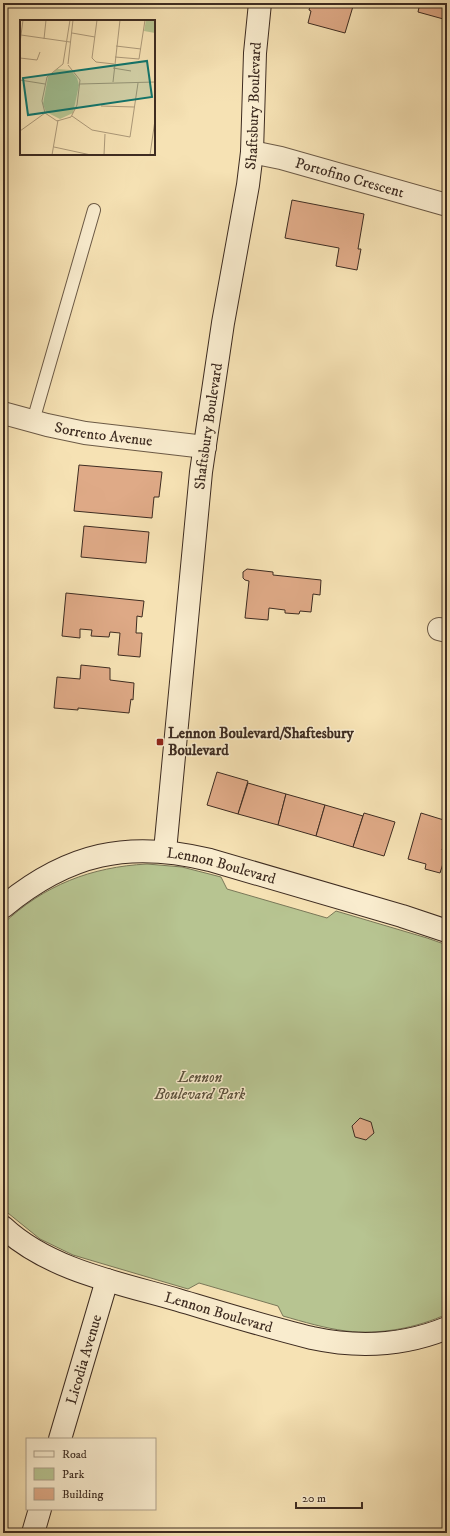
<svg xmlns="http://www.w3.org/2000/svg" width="450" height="1536" font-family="'IM FELL DW Pica',serif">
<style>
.green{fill:#b7c491;stroke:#7a7859}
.building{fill:#dfaa87;stroke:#3e2c21}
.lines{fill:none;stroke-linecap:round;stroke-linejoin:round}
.lane-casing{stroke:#6c5a46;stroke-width:14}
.street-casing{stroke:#6c5a46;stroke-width:24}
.secondary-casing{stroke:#3e2c21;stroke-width:24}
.lane{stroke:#f9ecce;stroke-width:12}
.street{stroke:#f9ecce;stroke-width:22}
.secondary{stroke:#f9ecce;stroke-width:22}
.poi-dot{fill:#8f2418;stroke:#f9ecce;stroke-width:1.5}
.labels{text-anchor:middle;stroke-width:3;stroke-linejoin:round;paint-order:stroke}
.street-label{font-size:15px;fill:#3e2c21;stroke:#f9ecce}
.poi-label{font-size:15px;font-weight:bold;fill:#3e2c21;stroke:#f9ecce;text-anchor:start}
.park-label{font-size:15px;font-style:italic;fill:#5c523d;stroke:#f9ecce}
.inset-road{fill:none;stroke:#ac9979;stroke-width:1}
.view{fill:#0f766e;fill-opacity:0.15;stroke:#0f766e;stroke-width:2}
.inset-edge{fill:none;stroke:#3e2c21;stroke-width:2}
</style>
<rect width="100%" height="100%" fill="#f6e2b4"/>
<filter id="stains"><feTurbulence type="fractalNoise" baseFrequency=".005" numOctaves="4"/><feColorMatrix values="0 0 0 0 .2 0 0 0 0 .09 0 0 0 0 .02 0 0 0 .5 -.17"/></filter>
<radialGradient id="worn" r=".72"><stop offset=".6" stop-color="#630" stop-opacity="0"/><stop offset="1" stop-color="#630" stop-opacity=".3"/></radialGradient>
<!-- green -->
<path class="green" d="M 147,864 L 182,867 L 221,877 L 227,889 L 327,918 L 336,911 L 427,938 L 447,945 L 447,1314 C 417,1328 379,1335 346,1331 C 324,1328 304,1322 283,1316 L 278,1306 L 199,1283 L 188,1289 L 73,1255 L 40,1239 L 3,1209 L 3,924 C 44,885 91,867 147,864 Z"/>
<!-- building -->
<g class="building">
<path d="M 311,3 L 354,3 L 345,33 L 308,23 L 311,11 L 309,10 Z"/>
<path d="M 420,3 L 447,3 L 447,20 L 418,12 Z"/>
<path d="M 292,200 L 364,214 L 358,249 L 361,249 L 357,270 L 336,266 L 339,248 L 285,238 Z"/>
<path d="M 79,465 L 162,472 L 159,497 L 154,497 L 152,518 L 74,511 Z"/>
<path d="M 84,526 L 149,532 L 146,563 L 81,557 Z"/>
<path d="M 247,569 L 273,572 L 273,575 L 321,580 L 320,595 L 313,594 L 311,612 L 300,611 L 299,614 L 285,613 L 285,610 L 269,608 L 268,620 L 245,618 L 249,581 L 245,580 L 243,578 L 243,572 Z"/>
<path d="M 66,593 L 144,601 L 142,617 L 137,616 L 136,633 L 142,633 L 140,657 L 118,655 L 120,633 L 110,632 L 109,637 L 91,636 L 92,630 L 80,629 L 80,638 L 62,636 Z"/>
<path d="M 81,665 L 110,668 L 110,680 L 134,683 L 133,700 L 131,699 L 129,713 L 78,708 L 78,710 L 54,708 L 57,677 L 80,679 Z"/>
<path d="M 217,772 L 248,781 L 238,814 L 207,805 Z"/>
<path d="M 248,783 L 286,794 L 278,825 L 238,814 Z"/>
<path d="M 286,794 L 325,805 L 316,836 L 278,825 Z"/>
<path d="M 325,805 L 363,816 L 353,847 L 316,836 Z"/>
<path d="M 364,813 L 395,822 L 384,856 L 353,847 Z"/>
<path d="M 421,813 L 447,821 L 447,835 L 442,850 L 447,851 L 440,873 L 425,869 L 426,864 L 408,859 Z"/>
<path d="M 360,1118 L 371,1122 L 374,1133 L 366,1140 L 355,1137 L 352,1126 Z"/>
</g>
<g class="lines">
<!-- lane casing -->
<g class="lane-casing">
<path id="lane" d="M 33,421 L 94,210"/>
</g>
<!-- street casing -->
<g class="street-casing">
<g id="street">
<path id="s1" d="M 252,152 L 281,158 L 447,205"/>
<path id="s2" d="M 3,413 L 47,425 L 85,433 L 205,447"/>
<path d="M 439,629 L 447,631"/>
</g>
</g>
<!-- secondary casing -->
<g class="secondary-casing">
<g id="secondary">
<path id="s3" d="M 165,851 L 201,472 L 223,323 L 248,185 L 252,152 L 255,53 L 260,3"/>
<path id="s4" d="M 3,907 C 68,853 128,840 210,860 L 402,916 L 447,931"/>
<path id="s5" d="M 3,1227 C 49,1270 119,1283 178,1300 C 222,1313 267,1327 312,1338 C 358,1348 403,1346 447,1328"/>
<path id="s6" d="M 60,1439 L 107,1280"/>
<path d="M 33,1533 L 40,1509"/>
</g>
</g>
<!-- lane -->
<use href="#lane" class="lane"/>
<!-- street -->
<use href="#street" class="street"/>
<!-- secondary -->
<use href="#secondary" class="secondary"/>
</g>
<!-- markers -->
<rect class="poi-dot" x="156" y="738" width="8" height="8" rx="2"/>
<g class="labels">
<!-- street labels -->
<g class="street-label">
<text dy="5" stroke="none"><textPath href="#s3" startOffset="751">Shaftsbury Boulevard</textPath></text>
<text dy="5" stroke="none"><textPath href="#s1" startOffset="101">Portofino Crescent</textPath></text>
<text dy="5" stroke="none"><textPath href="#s3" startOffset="427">Shaftsbury Boulevard</textPath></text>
<text dy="5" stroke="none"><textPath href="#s2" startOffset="103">Sorrento Avenue</textPath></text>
<text dy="5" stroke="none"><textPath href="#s4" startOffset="234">Lennon Boulevard</textPath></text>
<text dy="5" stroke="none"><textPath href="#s5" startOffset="234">Lennon Boulevard</textPath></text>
<text dy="5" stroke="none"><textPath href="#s6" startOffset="83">Licodia Avenue</textPath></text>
</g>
<!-- poi labels -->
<g class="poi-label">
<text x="168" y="738">Lennon Boulevard/Shaftesbury<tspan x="168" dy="17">Boulevard</tspan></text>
</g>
<!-- park labels -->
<g class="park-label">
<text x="200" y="1082">Lennon<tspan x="200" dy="17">Boulevard Park</tspan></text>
</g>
</g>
<!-- overview -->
<g transform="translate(20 20)">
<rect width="135" height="135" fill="#f6e2b4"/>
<path d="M 126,0 L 135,0 L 135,13 L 124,11 ZM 37,49 L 51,50 L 57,58 L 59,65 L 53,93 L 40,99 L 26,92 L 23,84 L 28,57 Z" fill="#b7c491"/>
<path class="inset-road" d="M 77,0 L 72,38 L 76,42 L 94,44M 52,13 L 75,17M 1,15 L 3,0M 24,19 L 26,0M 0,23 L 1,15 L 50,22M 96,26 L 121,29M 95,37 L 119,39 L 125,0M 0,38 L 17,40 L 20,32M 43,44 L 27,57 L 22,81 L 25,93 L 37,101 L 51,97 L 57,85 L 60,60 L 48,45M 43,44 L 50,0M 48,44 L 53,0M 93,48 L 111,51M 0,60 L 25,64M 93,62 L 100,0M 60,64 L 135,62M 81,86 L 114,87M 52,96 L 72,110 L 110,117 L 118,63M 0,111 L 25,93M 34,127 L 71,135M 32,135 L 38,100M 84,135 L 85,114M 130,135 L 135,100"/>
<path class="view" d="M 127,41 L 132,77 L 8,95 L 3,58 Z"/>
<rect width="135" height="135" class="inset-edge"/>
</g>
<!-- margin -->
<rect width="450" height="1536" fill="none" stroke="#f6e2b4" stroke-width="16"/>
<rect x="4" y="4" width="442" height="1528" fill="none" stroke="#3e2c21" stroke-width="2"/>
<rect x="8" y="8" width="434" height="1520" fill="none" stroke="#3e2c21"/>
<!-- legend -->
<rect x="26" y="1438" width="130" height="72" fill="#f9ecce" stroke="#ae9f89"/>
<rect x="34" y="1451" width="20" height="6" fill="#f9ecce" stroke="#ae9f89"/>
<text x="62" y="1458" font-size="12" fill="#3e2c21">Road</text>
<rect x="34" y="1468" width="20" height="12" fill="#b7c491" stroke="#ae9f89"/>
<text x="62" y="1478" font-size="12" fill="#3e2c21">Park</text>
<rect x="34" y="1488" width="20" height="12" fill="#dfaa87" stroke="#ae9f89"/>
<text x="62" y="1498" font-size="12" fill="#3e2c21">Building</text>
<!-- scale -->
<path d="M296 1502v6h66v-6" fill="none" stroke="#3e2c21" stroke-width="2"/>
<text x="302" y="1502" font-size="12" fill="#3e2c21" stroke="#f9ecce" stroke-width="3" paint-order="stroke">20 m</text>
<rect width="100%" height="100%" filter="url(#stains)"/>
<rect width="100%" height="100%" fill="url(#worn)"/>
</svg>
